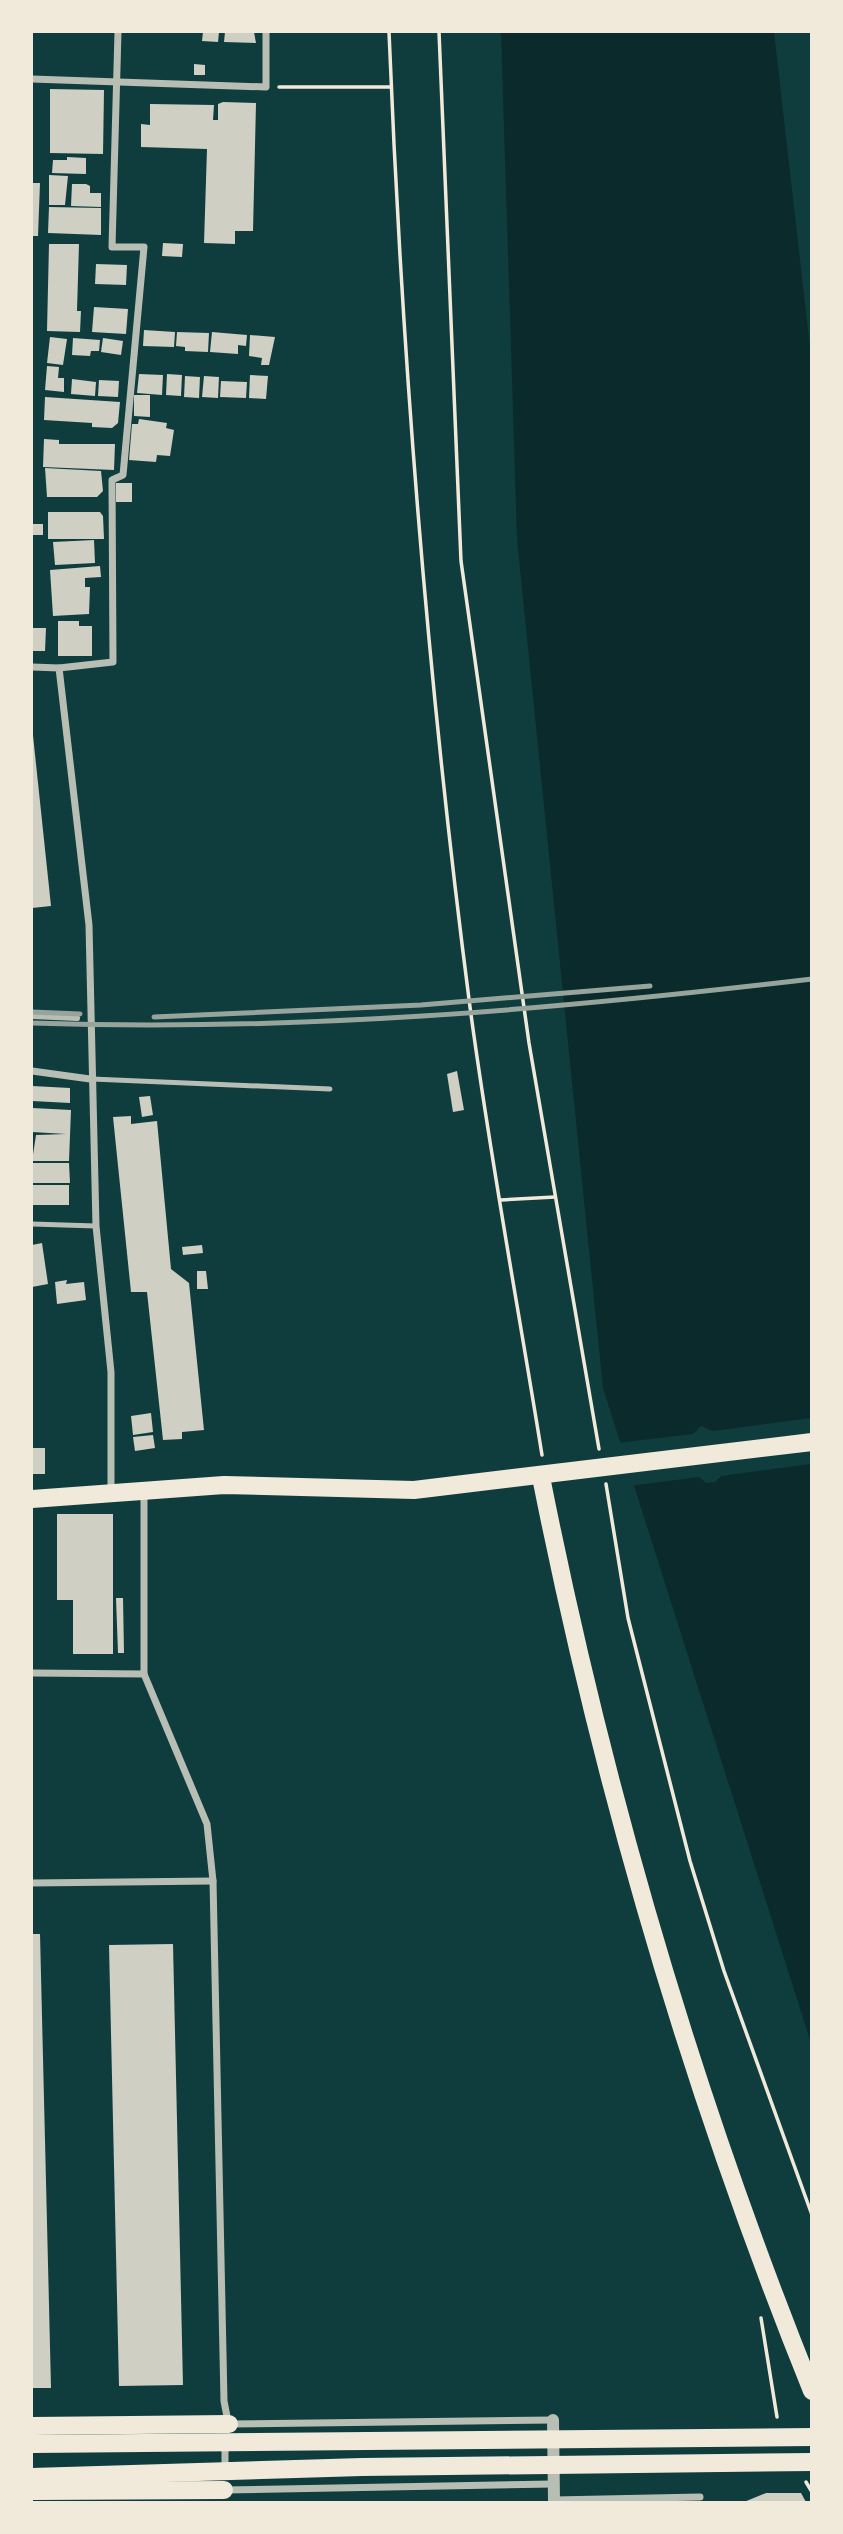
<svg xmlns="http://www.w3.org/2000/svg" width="843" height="2534" font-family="'Space Grotesk',sans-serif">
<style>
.water{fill:#0a2a2b}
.pier{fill:#0f3d3e}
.building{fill:#cfcfc3}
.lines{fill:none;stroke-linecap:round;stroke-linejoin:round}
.path{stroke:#f1e9da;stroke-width:3.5}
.service{stroke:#b8beb3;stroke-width:5}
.pedestrian{stroke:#b8beb3;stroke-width:6}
.minor{stroke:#b8beb3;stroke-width:7}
.tertiary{stroke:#b8beb3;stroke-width:12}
.primary{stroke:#f1e9da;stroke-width:18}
.rail{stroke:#97a49c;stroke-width:5}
</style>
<rect width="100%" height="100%" fill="#0f3d3e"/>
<!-- water -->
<path class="water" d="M 501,32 L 774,32 L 812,365 L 811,2043 L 603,1388 L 517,539 Z"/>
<!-- pier -->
<path class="pier" d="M 811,1418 L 811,1464 L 721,1476 L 715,1482 L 706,1483 L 699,1477 L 630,1486 L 617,1443 L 693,1434 L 701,1426 L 713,1431 Z"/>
<!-- building -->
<g class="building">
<path d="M 203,32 L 219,32 L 218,42 L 202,41 Z"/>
<path d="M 225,32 L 254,32 L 256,43 L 224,42 Z"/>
<path d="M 194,64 L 205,65 L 205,75 L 194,75 Z"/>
<path d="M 50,89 L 104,90 L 103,154 L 50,153 Z"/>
<path d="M 223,102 L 256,103 L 253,231 L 235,231 L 235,244 L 204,243 L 207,149 L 141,147 L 141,124 L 150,125 L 150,104 L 214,105 L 213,120 L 218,120 L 218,104 Z"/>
<path d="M 67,157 L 86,158 L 86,174 L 52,173 L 53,160 L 67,160 Z"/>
<path d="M 49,175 L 68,176 L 65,205 L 49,205 Z"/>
<path d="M 32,183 L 40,183 L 38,236 L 32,236 Z"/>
<path d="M 72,184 L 86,184 L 90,186 L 90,193 L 101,193 L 101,207 L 71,206 Z"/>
<path d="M 49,207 L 101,208 L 101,235 L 48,233 Z"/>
<path d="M 163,243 L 183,244 L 182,257 L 162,256 Z"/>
<path d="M 49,244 L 79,244 L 77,311 L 81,311 L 80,332 L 47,331 Z"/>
<path d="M 96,264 L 127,265 L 126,285 L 95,284 Z"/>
<path d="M 94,307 L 128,309 L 126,334 L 92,332 Z"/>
<path d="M 144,330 L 175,332 L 174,347 L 143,346 Z"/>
<path d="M 177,332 L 209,333 L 208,352 L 185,351 L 185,347 L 176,346 Z"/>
<path d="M 212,332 L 247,335 L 246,346 L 238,345 L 238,354 L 210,352 Z"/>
<path d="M 250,335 L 275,337 L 269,365 L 261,365 L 262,358 L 249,356 Z"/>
<path d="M 50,337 L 67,339 L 63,365 L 47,363 Z"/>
<path d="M 73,338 L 100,340 L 99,351 L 91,351 L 90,356 L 72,355 Z"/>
<path d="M 103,338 L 123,341 L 121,355 L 101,352 Z"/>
<path d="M 47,366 L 59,367 L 58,378 L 64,378 L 64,392 L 45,390 Z"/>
<path d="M 139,374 L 163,375 L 162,395 L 137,393 Z"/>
<path d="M 167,374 L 182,375 L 181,396 L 166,395 Z"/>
<path d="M 250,375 L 268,376 L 266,399 L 249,398 Z"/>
<path d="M 185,376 L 200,377 L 199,398 L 184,397 Z"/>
<path d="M 204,376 L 219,377 L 218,398 L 202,397 Z"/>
<path d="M 72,379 L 96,382 L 95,396 L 71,394 Z"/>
<path d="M 99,380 L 119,381 L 118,397 L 98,396 Z"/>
<path d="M 221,381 L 247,382 L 246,398 L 220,397 Z"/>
<path d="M 134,395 L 150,395 L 150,417 L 134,416 Z"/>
<path d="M 45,397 L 120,402 L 118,423 L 112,428 L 92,427 L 92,423 L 44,420 Z"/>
<path d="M 139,419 L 167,423 L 166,428 L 174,430 L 170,456 L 157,455 L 156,462 L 129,460 L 132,424 L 138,424 Z"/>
<path d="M 44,439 L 59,440 L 59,444 L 115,444 L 114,470 L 43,467 Z"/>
<path d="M 45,468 L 101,471 L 103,491 L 97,497 L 47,497 Z"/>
<rect x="116" y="483" width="16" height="19"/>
<path d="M 48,512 L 100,512 L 103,516 L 104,539 L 48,539 Z"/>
<rect x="32" y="524" width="11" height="11"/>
<path d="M 94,540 L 95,563 L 55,565 L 53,542 Z"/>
<path d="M 100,566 L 101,577 L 85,578 L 85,587 L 90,587 L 89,614 L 53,616 L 50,570 Z"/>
<path d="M 58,621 L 79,621 L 79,626 L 92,626 L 92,656 L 58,656 Z"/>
<path d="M 32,628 L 46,628 L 45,651 L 32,651 Z"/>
<path d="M 32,726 L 51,906 L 32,908 Z"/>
<path d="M 457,1071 L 464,1110 L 453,1112 L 447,1074 Z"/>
<path d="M 32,1086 L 70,1088 L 70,1103 L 32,1101 Z"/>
<path d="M 150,1096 L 153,1115 L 142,1117 L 139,1097 Z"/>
<path d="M 32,1108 L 71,1110 L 69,1161 L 32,1161 L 36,1135 L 66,1134 L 32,1132 Z"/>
<path d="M 131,1116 L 131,1124 L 157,1121 L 171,1269 L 189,1283 L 204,1430 L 182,1432 L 182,1439 L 163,1440 L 147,1292 L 131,1292 L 113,1117 Z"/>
<path d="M 32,1163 L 69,1163 L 70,1183 L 32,1183 Z"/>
<rect x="32" y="1185" width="37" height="20"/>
<path d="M 42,1243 L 48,1284 L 32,1287 L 32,1245 Z"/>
<path d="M 202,1245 L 203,1253 L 183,1255 L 182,1247 Z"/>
<path d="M 197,1271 L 206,1271 L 208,1289 L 197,1289 Z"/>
<path d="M 67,1280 L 66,1284 L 84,1282 L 86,1300 L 57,1304 L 55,1282 Z"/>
<path d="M 151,1413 L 153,1432 L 133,1435 L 131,1416 Z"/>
<path d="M 153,1435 L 155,1448 L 135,1451 L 133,1437 Z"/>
<rect x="33" y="1448" width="12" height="26"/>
<path d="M 57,1514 L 113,1514 L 113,1654 L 73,1654 L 73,1600 L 57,1600 Z"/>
<path d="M 116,1598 L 123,1598 L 124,1653 L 118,1653 Z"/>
<path d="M 32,1934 L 40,1934 L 51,2388 L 32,2388 Z"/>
<path d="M 173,1944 L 183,2385 L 119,2386 L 109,1945 Z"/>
<path d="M 766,2493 L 801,2493 L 806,2502 L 744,2502 Z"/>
</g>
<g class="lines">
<!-- path -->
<g class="path">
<path d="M 389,32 C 402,357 428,684 470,1007 C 490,1157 518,1306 542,1455"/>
<path d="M 439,32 L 461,561 L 529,1043 L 599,1449"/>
<path d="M 279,87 L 391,87"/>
<path d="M 501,1200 L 555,1197"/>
<path d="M 606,1484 L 628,1618 L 690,1861 L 724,1971 L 812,2215"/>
<path d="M 761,2318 L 777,2417"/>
<path d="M 806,2482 L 812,2492"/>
</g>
<!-- service -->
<g class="service">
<path d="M 92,1079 L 330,1089"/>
<path d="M 32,1224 L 96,1226"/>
</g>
<!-- pedestrian -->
<path class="pedestrian" d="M 32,1016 L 77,1018"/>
<!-- minor -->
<g class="minor">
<path d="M 32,79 L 266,87 L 266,32"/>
<path d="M 32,667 L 59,668 L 89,925 L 96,1226 L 111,1372 L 111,1491"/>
<path d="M 59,668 L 113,662 L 112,480 L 123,475 L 144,247 L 112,247 L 118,32"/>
<path d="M 32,1071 L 90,1079"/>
<path d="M 32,1673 L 144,1674 L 207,1824 L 213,1881 L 224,2401 L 228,2422"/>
<path d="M 144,1674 L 144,1492"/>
<path d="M 32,1883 L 213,1881"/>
<path d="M 229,2424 L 553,2420"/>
<path d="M 225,2470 L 225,2444"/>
<path d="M 225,2490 L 553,2484"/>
<path d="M 554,2500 L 700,2497"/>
</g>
<!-- tertiary -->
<path class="tertiary" d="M 553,2420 L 554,2502"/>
<!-- primary -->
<g class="primary">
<path d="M 541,1477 C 603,1789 693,2096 812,2391"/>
<path d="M 32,1499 L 224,1485 L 414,1490 L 812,1442"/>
<path d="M 32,2426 L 229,2424"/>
<path d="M 32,2444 L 812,2437"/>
<path d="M 32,2477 L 362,2467 L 812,2462"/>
<path d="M 32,2491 L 224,2490"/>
</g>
<!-- rail -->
<g class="rail">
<path d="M 32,1012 L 80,1014"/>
<path d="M 154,1017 L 421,1005 L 650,986"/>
<path d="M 32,1023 C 295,1032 550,1010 812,979"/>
</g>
</g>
<!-- border -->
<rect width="843" height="2534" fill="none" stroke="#f1e9da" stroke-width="66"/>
</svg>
